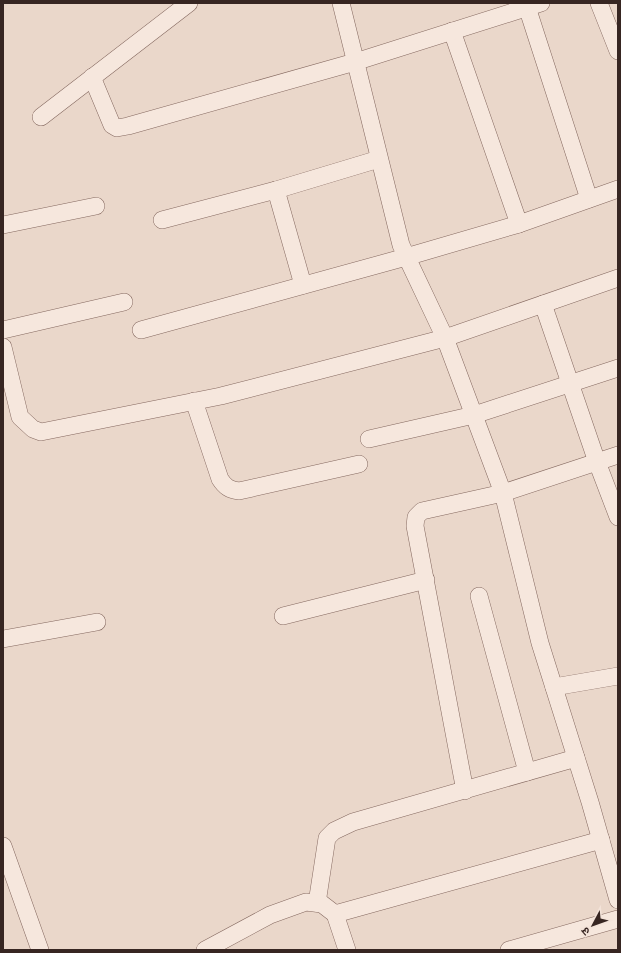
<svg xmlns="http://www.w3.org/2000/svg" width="621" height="953" font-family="Lora,'Noto Sans Devanagari',serif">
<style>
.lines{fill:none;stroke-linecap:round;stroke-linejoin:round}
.street-casing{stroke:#856960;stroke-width:18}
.street{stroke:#f6e7dd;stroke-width:17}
</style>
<rect width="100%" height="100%" fill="#ead7ca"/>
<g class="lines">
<!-- street casing -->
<g class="street-casing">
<g id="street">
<path d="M 341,3 L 401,245 L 445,338 L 503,493 L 540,643 L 590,802 L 618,900"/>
<path d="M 599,3 L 618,51"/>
<path d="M 527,7 L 589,199"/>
<path d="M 452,31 L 519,224"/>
<path d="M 92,77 L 112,125 L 117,128 L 128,126 L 355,62 L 541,3"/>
<path d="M 41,117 L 189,3"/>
<path d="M 276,190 L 303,285"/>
<path d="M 162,220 L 276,190 L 379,159"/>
<path d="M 3,225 L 96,206"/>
<path d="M 543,304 L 597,462 L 618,517"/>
<path d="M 3,330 L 124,302"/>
<path d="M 141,330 L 406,257 L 519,224 L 618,189"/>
<path d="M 3,347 L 20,417 L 33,429 L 41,432 L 221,396 L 445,338 L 618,278"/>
<path d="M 194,401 L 220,479 C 225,487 230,490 239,491 L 359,464"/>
<path d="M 369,439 L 474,415 L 618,368"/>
<path d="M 479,596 L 527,772"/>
<path d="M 283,616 L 426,580"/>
<path d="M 3,639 L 97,622"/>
<path d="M 554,687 L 618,676"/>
<path d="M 465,791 L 415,526 L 416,517 L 422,511 L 503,493 L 618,455"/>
<path d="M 3,846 L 40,950"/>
<path d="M 317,903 L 327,838 L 334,831 L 353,822 L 576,758"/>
<path d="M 335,914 L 601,840"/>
<path d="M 205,950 L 270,915 L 306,902 L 322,904 L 335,914 L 347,950"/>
<path d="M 509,950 L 618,919"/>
</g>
</g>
<!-- street -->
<use href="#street" class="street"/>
</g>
<!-- border -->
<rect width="621" height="953" fill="none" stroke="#372622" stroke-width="8"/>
<!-- north arrow -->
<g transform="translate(593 925) rotate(229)" stroke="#f3e3d9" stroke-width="3" paint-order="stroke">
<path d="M0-3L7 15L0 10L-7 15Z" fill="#372622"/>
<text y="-6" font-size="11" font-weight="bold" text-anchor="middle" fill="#372622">उ</text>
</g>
</svg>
